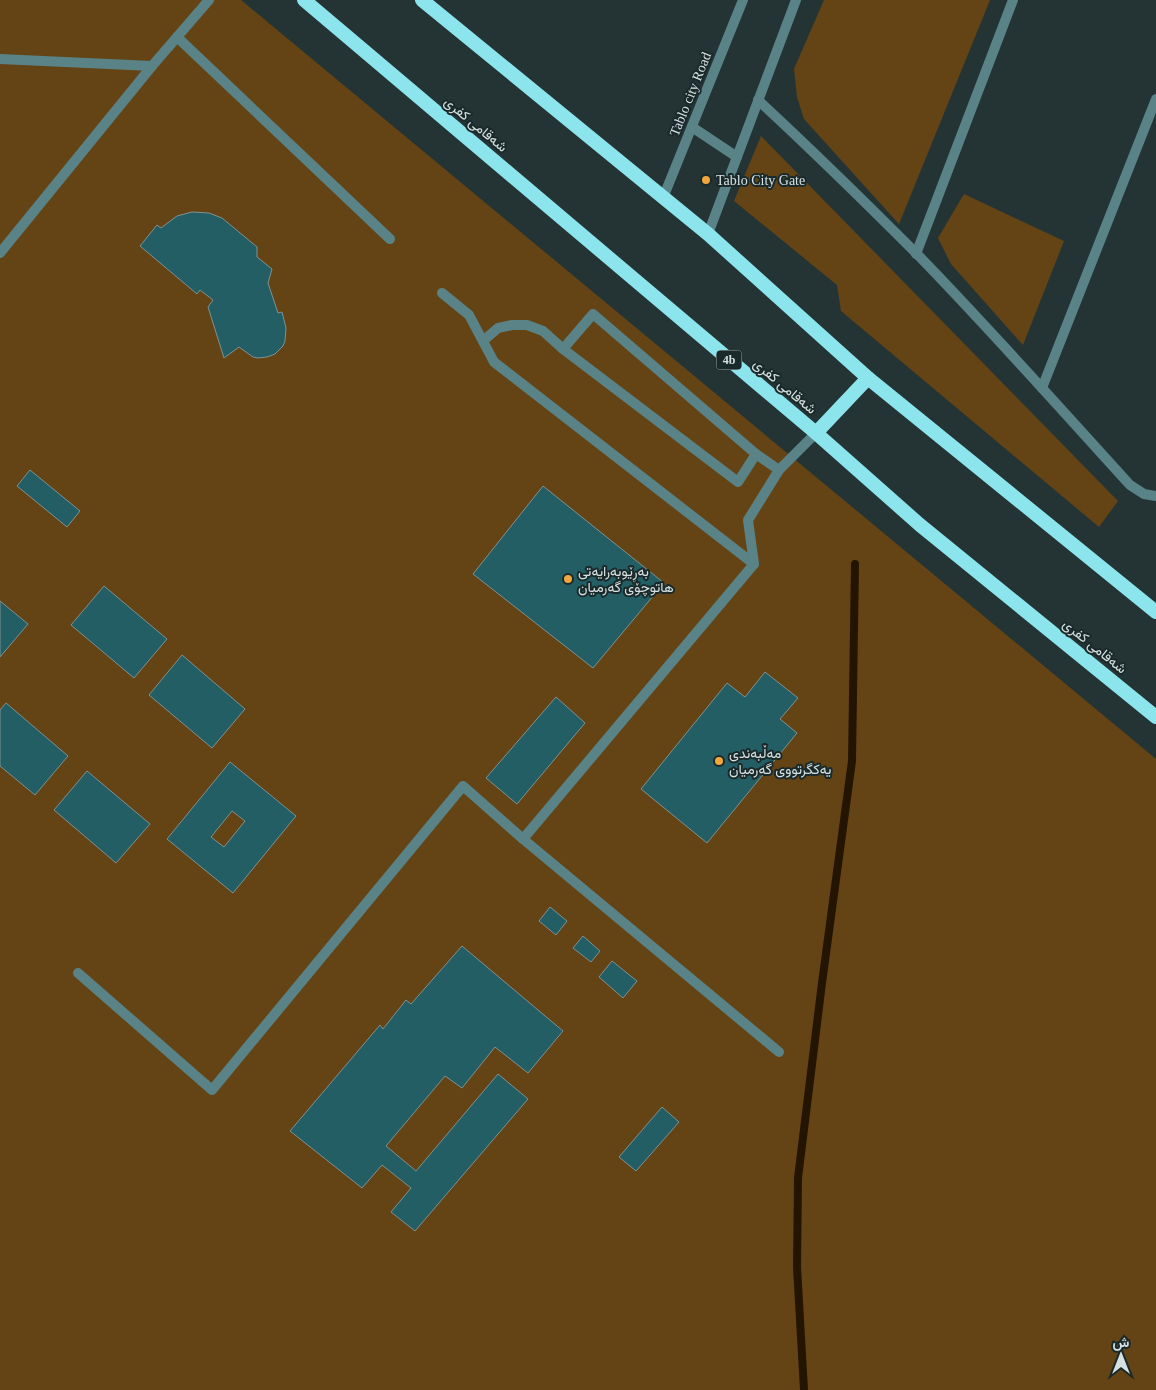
<svg xmlns="http://www.w3.org/2000/svg" width="1156" height="1390" font-family="'Times New Roman',Vazirmatn,serif">
<style>
.green{fill:#644415}
.lines{fill:none;stroke-linecap:round;stroke-linejoin:round}
.stream{stroke:#241502;stroke-width:8}
.building{fill:#225e63;stroke:#7f9193;fill-rule:evenodd}
.service{stroke:#598387;stroke-width:10}
.minor{stroke:#598387;stroke-width:10}
.tertiary{stroke:#598387;stroke-width:10}
.trunk{stroke:#8ce4ec;stroke-width:14}
.poi-dot{fill:#efa73e;stroke:#1a2a2b;stroke-width:2}
.labels{text-anchor:middle;stroke-width:4;stroke-linejoin:round;paint-order:stroke}
.shield{fill:#1a2a2b;stroke:#9ea9aa;stroke-width:1}
.shield-label{font-size:12px;font-weight:bold;fill:#d6e0e1}
.street-label{font-size:14px;fill:#d6e0e1;stroke:#1a2a2b}
.poi-label{font-size:14px;fill:#d6e0e1;stroke:#1a2a2b;text-anchor:start}
</style>
<rect width="100%" height="100%" fill="#243435"/>
<!-- green -->
<g class="green">
<path d="M 0,0 L 241,0 L 1156,759 L 1156,1390 L 0,1390 Z"/>
<path d="M 824,0 L 990,0 L 899,224 L 804,119 L 797,97 L 794,69 Z"/>
<path d="M 761,136 L 1118,501 L 1099,527 L 841,311 L 837,285 L 734,201 Z"/>
<path d="M 964,194 L 1064,241 L 1023,345 L 951,264 L 938,238 Z"/>
</g>
<g class="lines">
<!-- stream -->
<path class="stream" d="M 804,1390 L 797,1267 L 798,1178 L 822,983 L 852,761 L 855,564"/>
</g>
<!-- building -->
<g class="building">
<path d="M 192,212 L 209,213 L 222,218 L 257,247 L 257,257 L 272,269 L 268,283 L 278,313 L 282,312 L 286,328 L 285,341 L 283,346 L 275,354 L 267,357 L 258,358 L 253,357 L 239,347 L 224,358 L 208,307 L 213,300 L 200,290 L 197,294 L 140,246 L 157,225 L 161,228 L 177,216 Z"/>
<path d="M 30,470 L 80,511 L 67,527 L 17,486 Z"/>
<path d="M 543,486 L 664,583 L 593,668 L 473,574 Z"/>
<path d="M 104,586 L 167,639 L 134,678 L 71,625 Z"/>
<path d="M 0,601 L 28,624 L 0,657 Z"/>
<path d="M 182,655 L 245,709 L 212,748 L 149,695 Z"/>
<path d="M 765,672 L 798,698 L 780,719 L 797,733 L 707,843 L 641,789 L 727,683 L 745,697 Z"/>
<path d="M 556,697 L 585,723 L 517,804 L 486,778 Z"/>
<path d="M 6,703 L 68,756 L 35,795 L 0,766 L 0,710 Z"/>
<path d="M 230,762 L 296,816 L 233,893 L 167,839 ZM 232,811 L 245,821 L 224,847 L 211,837 Z"/>
<path d="M 87,771 L 150,824 L 116,863 L 54,810 Z"/>
<path d="M 550,907 L 567,921 L 556,935 L 539,921 Z"/>
<path d="M 583,936 L 600,951 L 591,962 L 573,948 Z"/>
<path d="M 462,946 L 563,1031 L 528,1073 L 495,1047 L 462,1088 L 445,1076 L 386,1146 L 416,1171 L 498,1074 L 528,1099 L 415,1231 L 391,1212 L 411,1188 L 382,1165 L 362,1188 L 290,1131 L 380,1025 L 383,1029 L 406,1000 L 411,1004 Z"/>
<path d="M 612,961 L 637,981 L 623,998 L 599,977 Z"/>
<path d="M 662,1107 L 679,1122 L 636,1171 L 619,1157 Z"/>
</g>
<g class="lines">
<!-- service -->
<g class="service">
<path d="M 177,37 L 390,239"/>
<path d="M 442,293 L 469,315 L 494,362 L 754,564"/>
<path d="M 483,341 L 498,328 L 512,325 L 527,325 L 543,331 L 563,349 L 738,482 L 756,454"/>
<path d="M 563,349 L 593,314 L 756,454 L 779,470"/>
</g>
<!-- minor -->
<g class="minor">
<path d="M 0,59 L 152,66"/>
<path d="M 758,100 C 812,150 864,201 916,253 C 989,328 1059,407 1130,485 L 1144,494 L 1156,496"/>
<path d="M 0,253 L 152,66 L 209,0"/>
<path d="M 916,254 L 1013,0"/>
<path d="M 1042,388 L 1156,99"/>
<path d="M 523,839 L 754,564 L 748,520 L 779,470 L 816,433"/>
<path d="M 78,973 L 212,1090 L 463,786 L 523,839 L 779,1052"/>
</g>
<!-- tertiary -->
<g class="tertiary">
<path d="M 692,127 L 737,157"/>
<path d="M 663,198 L 743,0"/>
<path d="M 708,234 L 796,0"/>
</g>
<!-- trunk -->
<g class="trunk">
<path d="M 304,0 L 816,433 L 920,525 L 1156,717"/>
<path d="M 422,0 L 708,234 L 868,378 L 1156,612"/>
<path d="M 816,433 L 868,378"/>
</g>
</g>
<!-- markers -->
<g class="poi-dot">
<circle cx="706" cy="180" r="5"/>
<circle cx="568" cy="579" r="5"/>
<circle cx="719" cy="761" r="5"/>
</g>
<g class="labels">
<!-- shield labels -->
<rect class="shield" x="716.5" y="350.5" width="25" height="19" rx="4"/>
<g class="shield-label">
<text x="729" y="364">4b</text>
</g>
<!-- street labels -->
<g class="street-label">
<text transform="translate(690 94) rotate(-68)" y="5">Tablo city Road</text>
<text transform="translate(476 124) rotate(40)" y="5">شەقامی کفری</text>
<text transform="translate(785 386) rotate(40)" y="5">شەقامی کفری</text>
<text transform="translate(1095 646) rotate(39)" y="5">شەقامی کفری</text>
</g>
<!-- poi labels -->
<g class="poi-label">
<text x="716" y="185">Tablo City Gate</text>
<text x="578" y="576">بەڕێوبەرایەتی<tspan x="578" dy="16">هاتوچۆی گەرمیان</tspan></text>
<text x="729" y="758">مەڵبەندی<tspan x="729" dy="16">یەکگرتووی گەرمیان</tspan></text>
</g>
</g>
<!-- north arrow -->
<g transform="translate(1121 1355)" stroke="#1a2a2b" stroke-width="4" paint-order="stroke">
<path d="M0-4L9 19L0 12L-9 19Z" fill="#d6e0e1"/>
<text y="-8" font-size="14" font-weight="bold" text-anchor="middle" fill="#d6e0e1">ش</text>
</g>
</svg>
